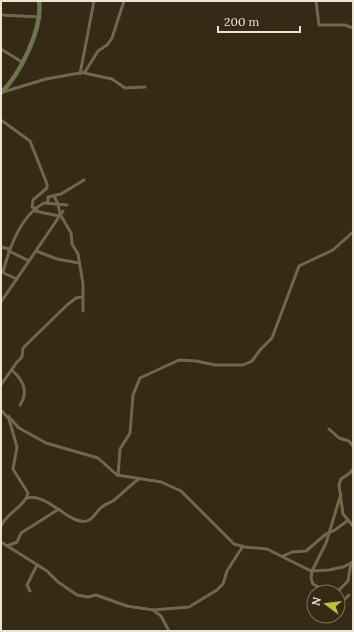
<svg xmlns="http://www.w3.org/2000/svg" width="354" height="632" font-family="Lora,serif">
<style>
.lines{fill:none;stroke-linecap:round;stroke-linejoin:round}
.street{stroke:#74654f;stroke-width:3}
.secondary{stroke:#6b764d;stroke-width:4.5}
</style>
<rect width="100%" height="100%" fill="#362915"/>
<g class="lines">
<!-- street -->
<g class="street">
<path d="M 316,1 L 319,25 L 345,25 L 353,28"/>
<path d="M 1,15 L 40,17"/>
<path d="M 1,49 L 22,62"/>
<path d="M 84,73 L 112,79 L 125,88 L 145,87"/>
<path d="M 80,74 L 94,1"/>
<path d="M 3,92 L 46,79 L 85,72 L 98,51 L 107,45 L 112,38 L 124,1"/>
<path d="M 1,120 L 30,141 L 47,184 L 47,188 L 33,200 L 32,207 L 37,209"/>
<path d="M 54,196 L 58,204 L 60,214 L 71,233 L 72,244 L 78,254 L 83,284 L 83,311"/>
<path d="M 48,203 L 48,197 L 61,194 L 84,180"/>
<path d="M 35,211 L 59,216"/>
<path d="M 1,247 L 10,249"/>
<path d="M 9,251 L 29,261"/>
<path d="M 36,251 L 57,259 L 79,263"/>
<path d="M 1,272 L 17,279"/>
<path d="M 3,272 C 9,249 21,215 44,203 L 67,205"/>
<path d="M 1,302 L 63,211"/>
<path d="M 12,370 C 23,380 29,392 20,405"/>
<path d="M 1,385 L 17,362 L 22,357 L 23,348 L 67,305 L 76,298 L 82,297"/>
<path d="M 1,410 L 9,419 L 17,447 L 13,469 L 28,493 C 26,505 7,513 1,526"/>
<path d="M 8,416 L 19,428 L 46,443 L 98,458 L 117,475 L 161,482 L 181,491 L 234,544 L 245,547 L 267,549 L 311,571 L 329,570 L 343,567 L 353,562"/>
<path d="M 329,429 L 339,438 L 349,441 L 353,446"/>
<path d="M 353,469 L 350,473 L 341,479 L 339,485 L 343,514 L 353,526"/>
<path d="M 118,476 L 120,449 L 130,433 L 133,395 L 140,378 L 179,360 L 196,361 L 215,365 L 243,365 L 252,361 L 260,350 L 272,338 L 299,266 L 333,250 L 353,232"/>
<path d="M 27,498 C 48,492 72,529 89,520 C 95,517 97,510 102,507 C 105,504 109,503 113,501 C 122,494 130,485 139,479"/>
<path d="M 1,542 L 47,571 L 58,582 L 77,595 L 88,597 L 96,595 L 127,606 L 153,610 L 189,607 L 217,590 L 223,584 L 227,571 L 243,546"/>
<path d="M 7,546 L 17,542 L 21,533 L 59,509"/>
<path d="M 283,556 L 292,552 L 306,551 L 326,534 L 335,530 L 347,521"/>
<path d="M 30,591 L 27,585 L 37,565"/>
<path d="M 327,592 L 313,584 L 311,578 L 312,571 L 326,543 L 341,494"/>
<path d="M 337,592 L 348,581 L 351,563"/>
<path d="M 338,606 L 349,595"/>
<path d="M 153,610 L 161,616 L 169,631"/>
</g>
<!-- secondary -->
<path class="secondary" d="M 1,93 C 20,74 43,29 39,1"/>
</g>
<!-- border -->
<rect width="354" height="632" fill="none" stroke="#ebe3d6" stroke-width="4"/>
<!-- north arrow -->
<g transform="translate(326 604) rotate(285)"><circle r="19" fill="#362915" stroke="#7e7362"/>
<path d="M0-3L7 15L0 10L-7 15Z" fill="#c3bd3f"/>
<text y="-6" font-size="11" font-weight="bold" text-anchor="middle" fill="#ebe3d6">N</text>
</g>
<!-- scale -->
<path d="M218 26v6h82v-6" fill="none" stroke="#ebe3d6" stroke-width="2"/>
<text x="224" y="26" font-size="12" fill="#ebe3d6" stroke="#362915" stroke-width="3" paint-order="stroke">200 m</text>
</svg>
